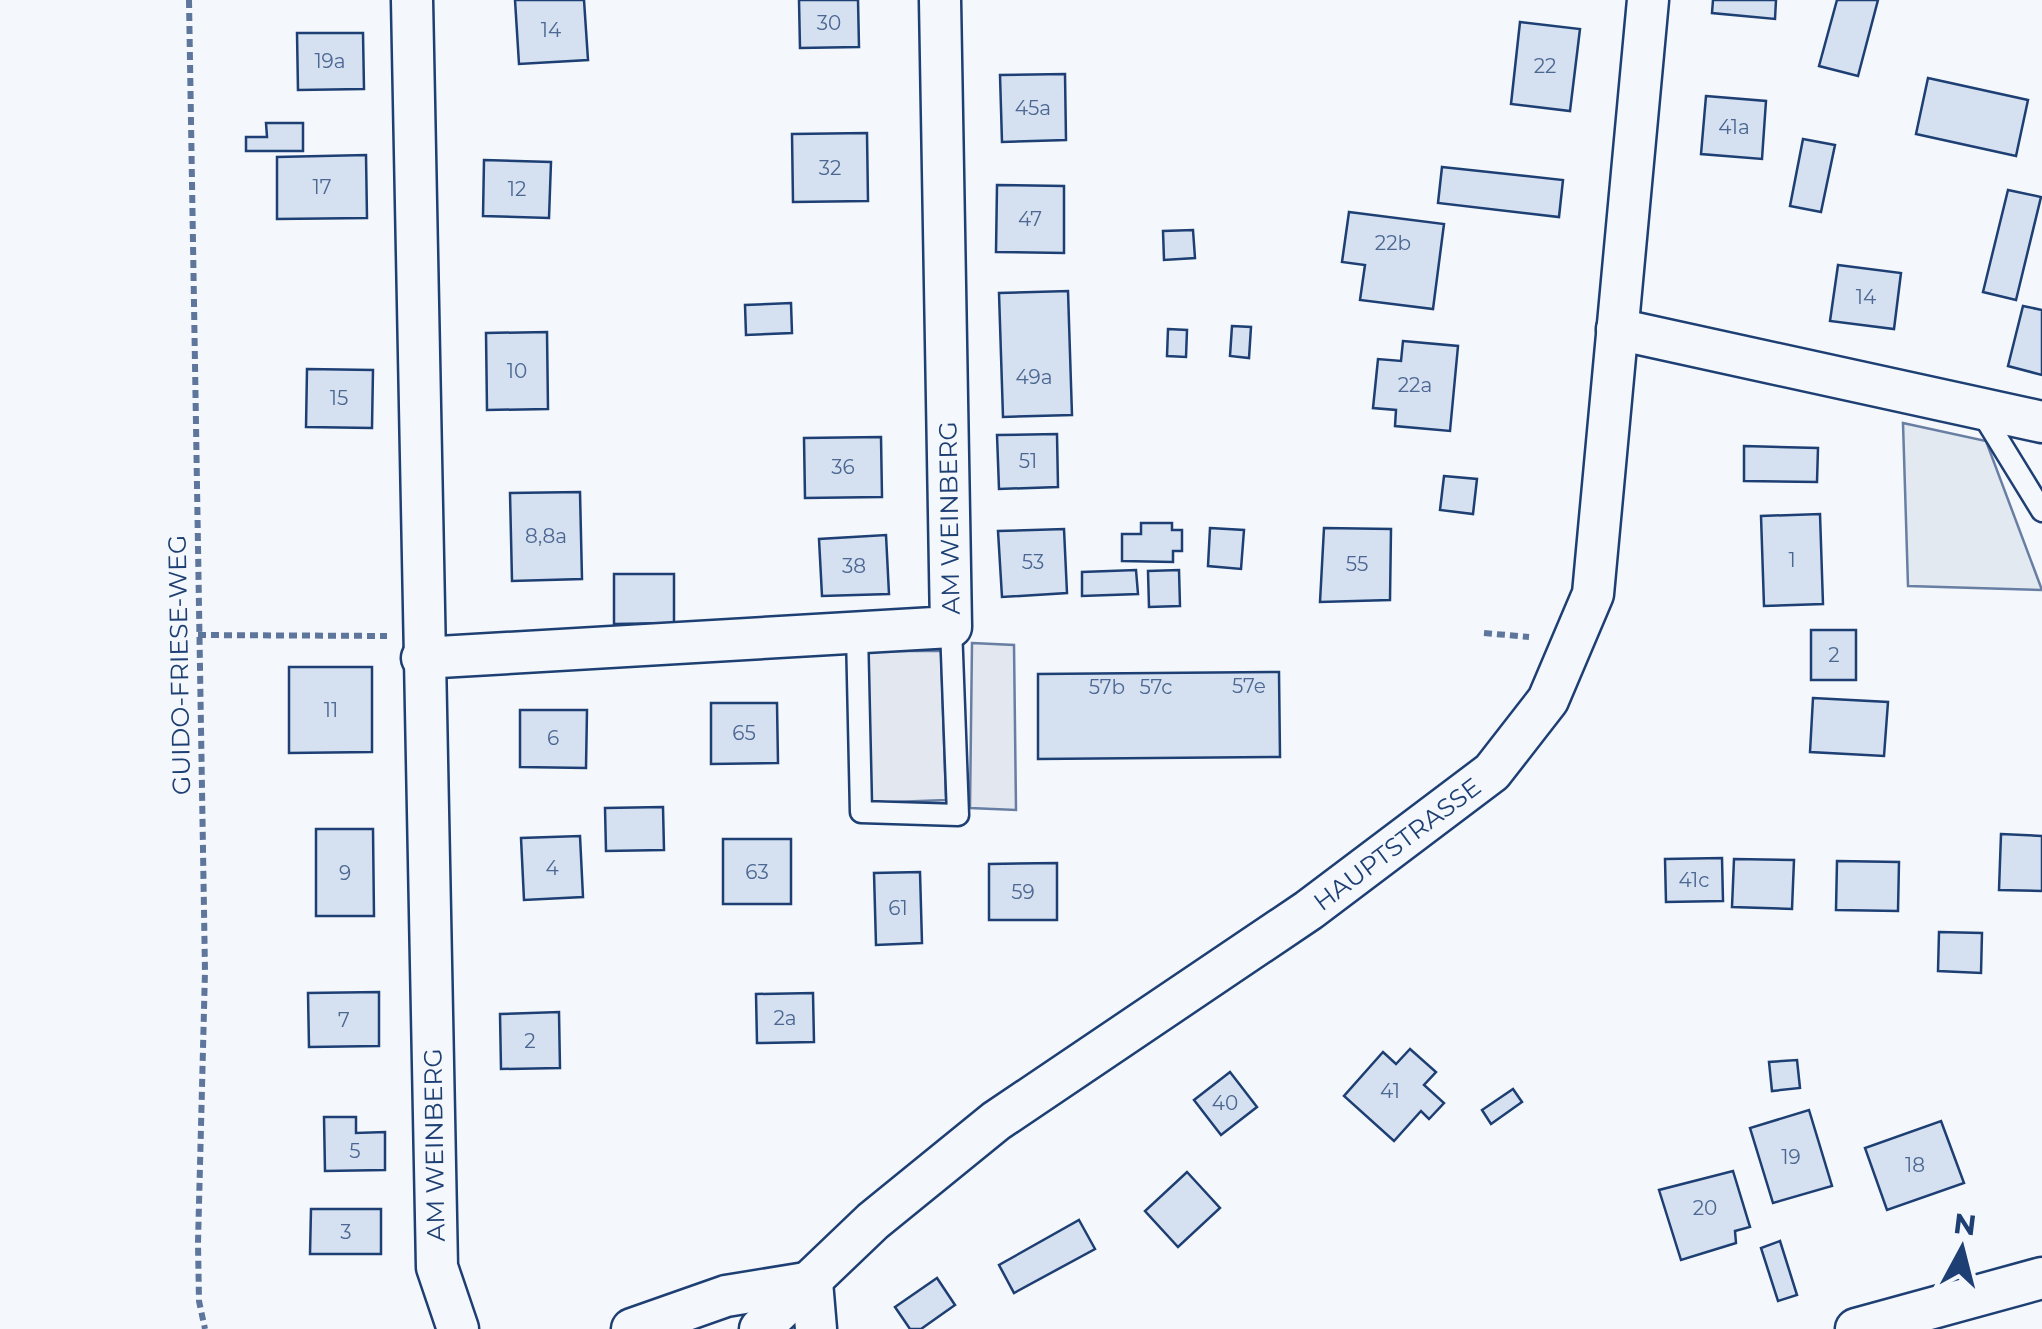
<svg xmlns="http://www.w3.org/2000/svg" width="2042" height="1329" font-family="Montserrat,sans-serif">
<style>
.green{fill:#e3e9f0;stroke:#687fa3;stroke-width:2.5}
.parking{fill:#e3e8f0;stroke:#687fa3;stroke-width:2.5}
.building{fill:#d5e0f0;stroke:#1d3f73;stroke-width:2.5}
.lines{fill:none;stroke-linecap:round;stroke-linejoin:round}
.service-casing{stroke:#1d3f73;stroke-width:25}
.minor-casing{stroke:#1d3f73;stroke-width:45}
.path{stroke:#5e769c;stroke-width:6;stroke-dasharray:8 5;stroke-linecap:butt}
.service{stroke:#f4f7fb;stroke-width:20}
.minor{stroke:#f4f7fb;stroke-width:40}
.labels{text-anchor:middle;stroke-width:8;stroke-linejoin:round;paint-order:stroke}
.number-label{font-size:20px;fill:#4b6792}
.street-label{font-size:25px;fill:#1d3f73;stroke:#f4f7fb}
</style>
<rect width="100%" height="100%" fill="#f4f7fb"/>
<!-- green -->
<path class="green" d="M 1903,423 L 1986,441 L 2042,590 L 1908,586 Z"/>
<!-- parking -->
<g class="parking">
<path d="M 972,643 L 1014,645 L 1016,810 L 970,808 Z"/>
<path d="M 866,651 L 941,651 L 946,800 L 867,803 Z"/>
</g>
<!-- building -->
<g class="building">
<path d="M 515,0 L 584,0 L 588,60 L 519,64 Z"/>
<path d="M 799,0 L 858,0 L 859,47 L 800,48 Z"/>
<path d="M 1713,0 L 1776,0 L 1775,19 L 1712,13 Z"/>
<path d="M 1837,0 L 1878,0 L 1858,76 L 1819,66 Z"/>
<path d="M 1520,22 L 1580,29 L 1570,111 L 1511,104 Z"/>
<path d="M 297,33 L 363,33 L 364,89 L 298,90 Z"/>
<path d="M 1065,74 L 1066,140 L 1002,142 L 1000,75 Z"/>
<path d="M 1928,78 L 2028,100 L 2016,156 L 1916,134 Z"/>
<path d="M 1706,96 L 1766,101 L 1762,159 L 1701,154 Z"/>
<path d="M 266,123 L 303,123 L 303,151 L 246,151 L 246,137 L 267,137 Z"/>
<path d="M 867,133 L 868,201 L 793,202 L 792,134 Z"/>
<path d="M 1803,139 L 1835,145 L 1821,212 L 1790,206 Z"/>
<path d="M 366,155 L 367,218 L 277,219 L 277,157 Z"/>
<path d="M 484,160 L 551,162 L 549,218 L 483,216 Z"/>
<path d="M 1442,167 L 1563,180 L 1559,217 L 1438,203 Z"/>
<path d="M 997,185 L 1064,186 L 1064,253 L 996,252 Z"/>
<path d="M 2008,190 L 2041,197 L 2016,300 L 1983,292 Z"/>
<path d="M 1349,212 L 1444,224 L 1433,309 L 1360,300 L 1365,265 L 1342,262 Z"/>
<path d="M 1193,230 L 1195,258 L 1164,260 L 1163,231 Z"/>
<path d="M 1838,265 L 1901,273 L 1894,329 L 1830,321 Z"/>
<path d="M 1068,291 L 1072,415 L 1003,417 L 999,293 Z"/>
<path d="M 791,303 L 792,333 L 746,335 L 745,305 Z"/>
<path d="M 2023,306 L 2042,310 L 2042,375 L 2008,366 Z"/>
<path d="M 1232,326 L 1251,327 L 1249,358 L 1230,356 Z"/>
<path d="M 1168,329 L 1187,330 L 1186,357 L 1167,356 Z"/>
<path d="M 547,332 L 548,409 L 487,410 L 486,333 Z"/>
<path d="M 1403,341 L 1458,346 L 1450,431 L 1395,426 L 1396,410 L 1373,408 L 1378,359 L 1401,361 Z"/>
<path d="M 307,369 L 373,370 L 372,428 L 306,427 Z"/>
<path d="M 1057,434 L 1058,487 L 999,489 L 997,435 Z"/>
<path d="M 881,437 L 882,497 L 805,498 L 804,438 Z"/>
<path d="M 1744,446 L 1818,448 L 1817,482 L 1744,481 Z"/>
<path d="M 1444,476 L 1477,479 L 1473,514 L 1440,510 Z"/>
<path d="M 580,492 L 582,579 L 512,581 L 510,493 Z"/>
<path d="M 1820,514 L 1823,604 L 1764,606 L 1761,516 Z"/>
<path d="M 1141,523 L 1172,523 L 1172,530 L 1182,530 L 1182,551 L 1173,551 L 1173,562 L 1122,561 L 1122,534 L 1141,534 Z"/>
<path d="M 1210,528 L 1244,530 L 1241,569 L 1208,566 Z"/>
<path d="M 1324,528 L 1391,529 L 1390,600 L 1320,602 Z"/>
<path d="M 1064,529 L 1067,593 L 1002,597 L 998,531 Z"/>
<path d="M 886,535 L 889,594 L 822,596 L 819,539 Z"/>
<path d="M 1136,570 L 1138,594 L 1082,596 L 1082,572 Z"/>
<path d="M 1179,570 L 1180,606 L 1149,607 L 1148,571 Z"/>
<path d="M 614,574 L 674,574 L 674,623 L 614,624 Z"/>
<rect x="1811" y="630" width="45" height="50"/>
<path d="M 289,667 L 372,667 L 372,752 L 289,753 Z"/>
<path d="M 1279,672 L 1280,757 L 1038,759 L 1038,674 Z"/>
<path d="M 1813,698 L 1888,702 L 1884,756 L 1810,752 Z"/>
<path d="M 711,703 L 777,703 L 778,763 L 711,764 Z"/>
<path d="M 520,710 L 587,710 L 586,768 L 520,767 Z"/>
<path d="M 663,807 L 664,850 L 606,851 L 605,808 Z"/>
<path d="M 316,829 L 373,829 L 374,916 L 316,916 Z"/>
<path d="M 2001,834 L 2042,836 L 2042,891 L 1999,890 Z"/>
<path d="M 580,836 L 583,897 L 524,900 L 521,838 Z"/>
<rect x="723" y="839" width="68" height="65"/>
<path d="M 1722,858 L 1723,901 L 1666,902 L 1665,859 Z"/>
<path d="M 1734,859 L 1794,860 L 1792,909 L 1732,907 Z"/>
<path d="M 1837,861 L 1899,862 L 1898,911 L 1836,910 Z"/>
<path d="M 1057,863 L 1057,920 L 989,920 L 989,864 Z"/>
<path d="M 920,872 L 922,943 L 876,945 L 874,873 Z"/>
<path d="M 1939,932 L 1982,933 L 1981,973 L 1938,971 Z"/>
<path d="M 379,992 L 379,1046 L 309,1047 L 308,993 Z"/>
<path d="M 813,993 L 814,1042 L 757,1043 L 756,994 Z"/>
<path d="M 559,1012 L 560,1068 L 501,1069 L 500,1014 Z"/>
<path d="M 1410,1049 L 1436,1072 L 1424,1085 L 1444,1103 L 1429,1119 L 1421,1111 L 1394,1141 L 1344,1096 L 1383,1052 L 1396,1064 Z"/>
<path d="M 1797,1060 L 1800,1088 L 1772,1091 L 1769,1062 Z"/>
<path d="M 1230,1072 L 1257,1107 L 1221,1135 L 1194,1100 Z"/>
<path d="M 1513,1089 L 1522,1102 L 1491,1124 L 1482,1110 Z"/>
<path d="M 1809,1110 L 1832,1186 L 1773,1203 L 1750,1128 Z"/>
<path d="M 324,1117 L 356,1117 L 356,1133 L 385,1132 L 385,1170 L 325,1171 Z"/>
<path d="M 1941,1121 L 1964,1183 L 1887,1210 L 1865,1148 Z"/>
<path d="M 1733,1171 L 1750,1227 L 1735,1231 L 1736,1243 L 1681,1260 L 1659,1190 Z"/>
<path d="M 1187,1172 L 1220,1208 L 1178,1247 L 1145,1211 Z"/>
<path d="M 311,1209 L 381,1209 L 381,1254 L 310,1254 Z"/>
<path d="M 1079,1220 L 1095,1249 L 1014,1293 L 999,1265 Z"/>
<path d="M 1780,1241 L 1797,1295 L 1778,1301 L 1761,1248 Z"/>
<path d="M 937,1278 L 955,1305 L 921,1329 L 910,1329 L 895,1307 Z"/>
</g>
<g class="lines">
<!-- service casing -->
<g class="service-casing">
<g id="service">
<path d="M 1980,410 L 2042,511"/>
<path d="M 857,633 L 861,812 L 958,815 L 951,627"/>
</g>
</g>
<!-- minor casing -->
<g class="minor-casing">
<g id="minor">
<path d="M 412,0 L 437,1267 L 458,1329"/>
<path d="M 1617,329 L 2042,422"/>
<path d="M 422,658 L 951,627 L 940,0"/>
<path d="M 812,1282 L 816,1329"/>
<path d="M 632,1329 L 726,1296 L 812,1282"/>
<path d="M 760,1329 L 873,1221 L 996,1121 L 1309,910 L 1492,772 L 1548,700 L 1593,594 L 1648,0"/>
<path d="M 1856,1329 L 2042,1278"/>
</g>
</g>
<!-- path -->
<g class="path">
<path d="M 189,0 L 205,971 L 198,1243 L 199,1301 L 205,1329"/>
<path d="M 1484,633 L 1529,637"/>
<path d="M 198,635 L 387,636"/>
</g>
<!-- service -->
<use href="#service" class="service"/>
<!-- minor -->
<use href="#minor" class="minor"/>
</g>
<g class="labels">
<!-- number labels -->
<g class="number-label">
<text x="829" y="30">30</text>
<text x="551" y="37">14</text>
<text x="330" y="68">19a</text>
<text x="1545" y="73">22</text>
<text x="1033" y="115">45a</text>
<text x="1734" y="134">41a</text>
<text x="830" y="175">32</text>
<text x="322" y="194">17</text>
<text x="517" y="196">12</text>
<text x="1030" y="226">47</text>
<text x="1393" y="250">22b</text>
<text x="1866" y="304">14</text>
<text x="517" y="378">10</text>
<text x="1034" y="384">49a</text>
<text x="1415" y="392">22a</text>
<text x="339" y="405">15</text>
<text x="1028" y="468">51</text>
<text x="843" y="474">36</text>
<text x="546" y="543">8,8a</text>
<text x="1792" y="567">1</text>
<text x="1033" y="569">53</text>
<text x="1357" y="571">55</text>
<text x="854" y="573">38</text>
<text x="1834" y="662">2</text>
<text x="1249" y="693">57e</text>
<text x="1107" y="694">57b</text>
<text x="1156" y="694">57c</text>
<text x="331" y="717">11</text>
<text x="744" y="740">65</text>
<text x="553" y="745">6</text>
<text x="552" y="875">4</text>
<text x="757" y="879">63</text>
<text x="345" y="880">9</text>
<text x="1694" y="887">41c</text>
<text x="1023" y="899">59</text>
<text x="898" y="915">61</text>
<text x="785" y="1025">2a</text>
<text x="344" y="1027">7</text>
<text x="530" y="1048">2</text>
<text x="1390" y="1098">41</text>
<text x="1225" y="1110">40</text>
<text x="355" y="1158">5</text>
<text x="1791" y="1164">19</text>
<text x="1915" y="1172">18</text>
<text x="1705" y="1215">20</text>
<text x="346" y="1239">3</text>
</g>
<!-- street labels -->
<g class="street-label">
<text transform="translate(949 518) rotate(-91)" y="9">AM WEINBERG</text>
<text transform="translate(179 665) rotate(-91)" y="9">GUIDO-FRIESE-WEG</text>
<text transform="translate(1397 844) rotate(-37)" y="9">HAUPTSTRASSE</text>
<text transform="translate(434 1145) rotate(-91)" y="9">AM WEINBERG</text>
</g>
</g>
<!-- north arrow -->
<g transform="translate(1962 1249) rotate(7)" stroke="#f4f7fb" stroke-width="8" paint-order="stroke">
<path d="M0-8L18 38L0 25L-18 38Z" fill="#1d3f73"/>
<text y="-15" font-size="28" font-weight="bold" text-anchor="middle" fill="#1d3f73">N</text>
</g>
</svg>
